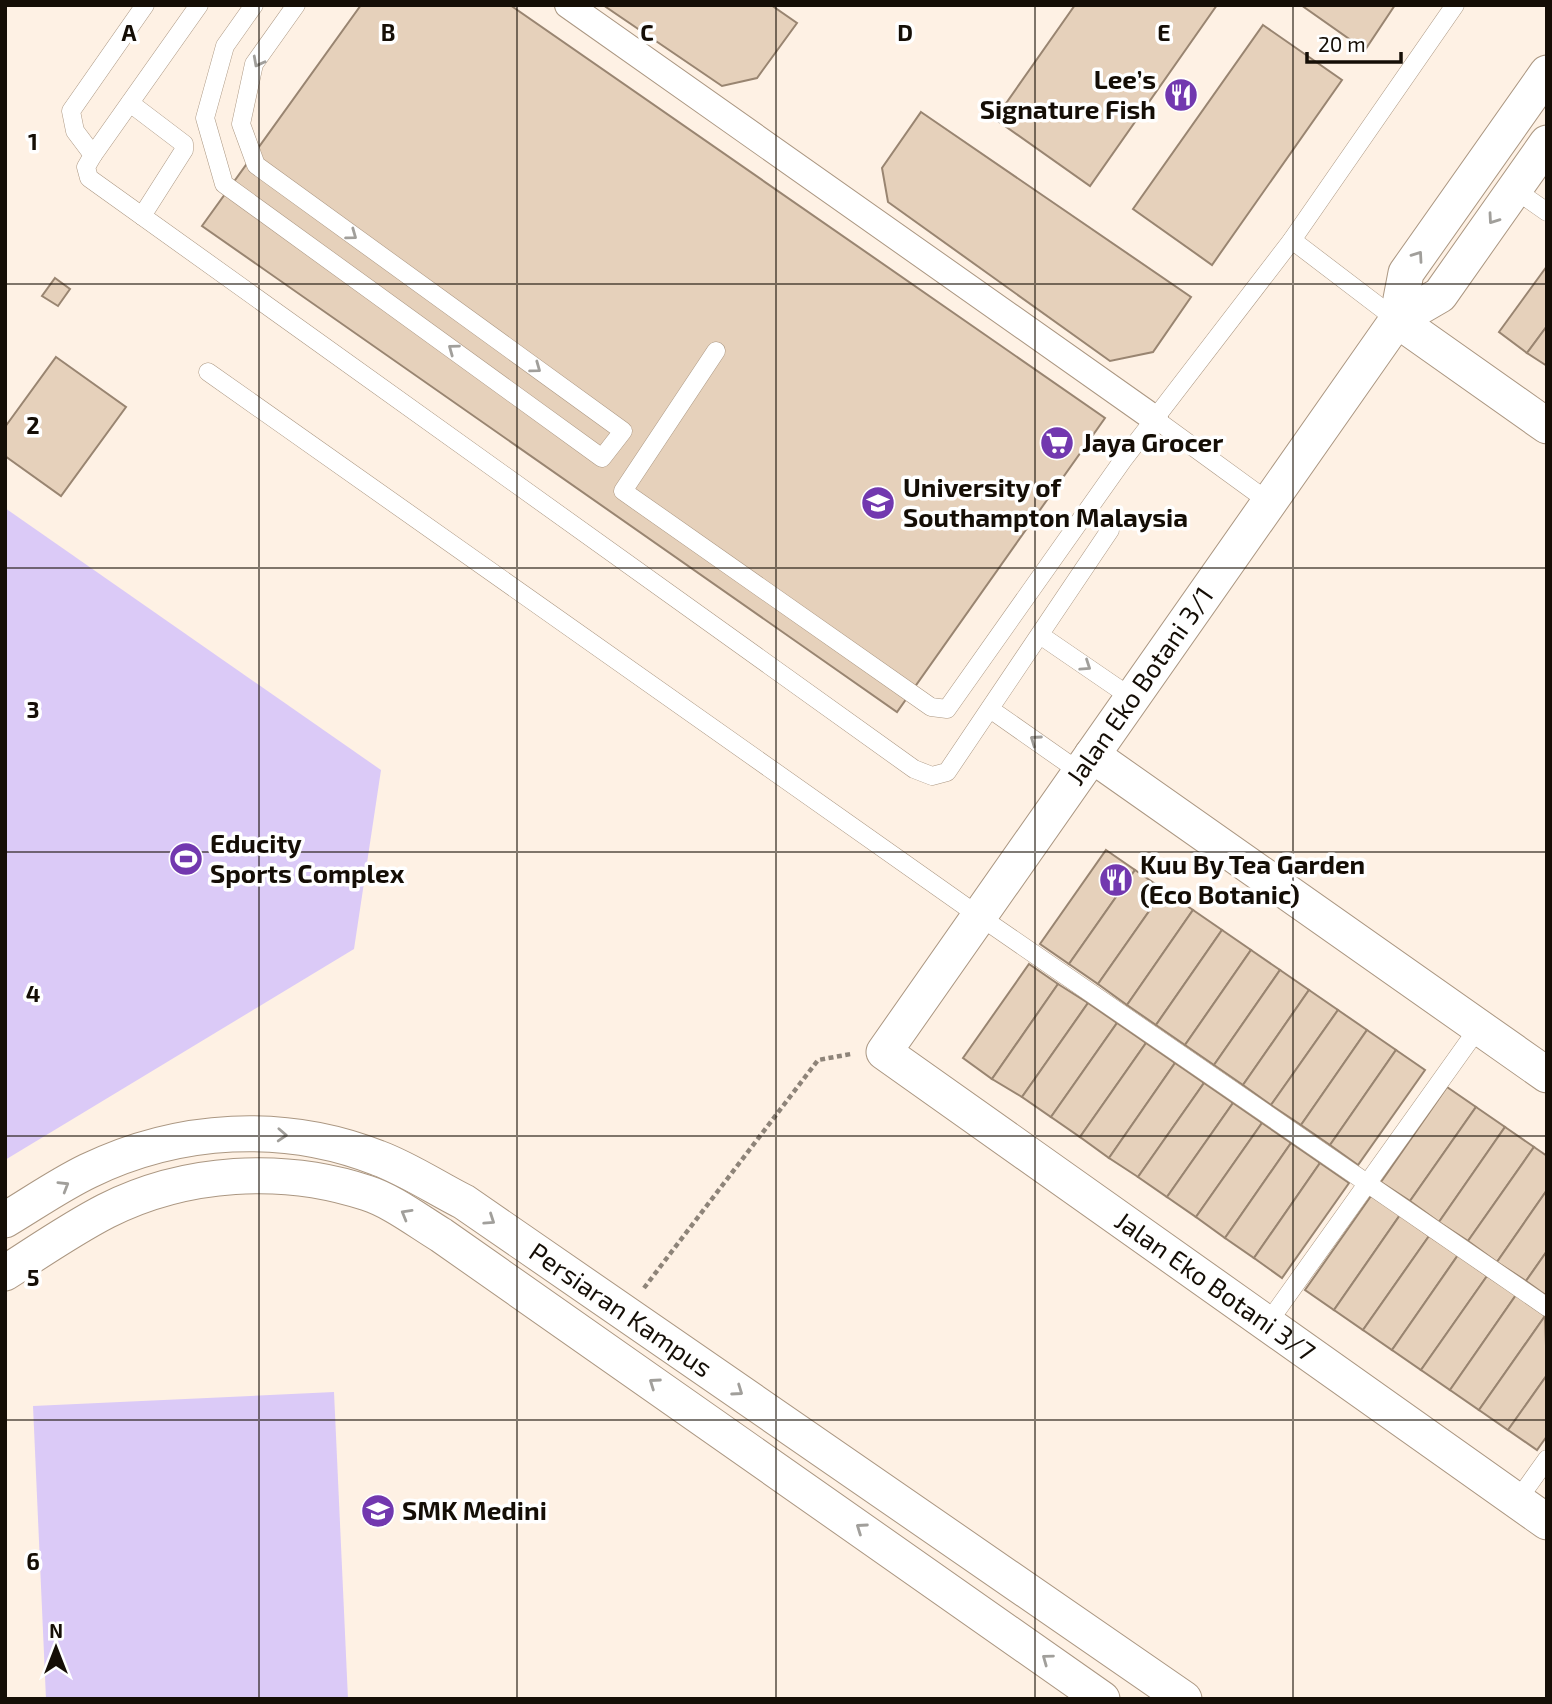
<svg xmlns="http://www.w3.org/2000/svg" width="1552" height="1704" font-family="'Exo 2',sans-serif">
<style>
.green{fill:#dbcaf7}
.building{fill:#e6d1bb;stroke:#998571;stroke-width:2}
.lines{fill:none;stroke-linecap:round;stroke-linejoin:round}
.service-casing{stroke:#ab9782;stroke-width:19}
.pedestrian-casing{stroke:#ab9782;stroke-width:28}
.minor-casing{stroke:#ab9782;stroke-width:37}
.path{stroke:#8e8479;stroke-width:4.5;stroke-dasharray:5 3.5;stroke-linecap:butt}
.service{stroke:#fff;stroke-width:18}
.pedestrian{stroke:#fff;stroke-width:26}
.minor{stroke:#fff;stroke-width:35}
.oneway{stroke:#a19f9b}
.grid{fill:none;stroke:#150e06;stroke-width:2;stroke-opacity:0.55}
.labels{text-anchor:middle;stroke-width:7;stroke-linejoin:round;paint-order:stroke}
.poi-label{font-size:26px;font-weight:bold;fill:#150e06;stroke:#fff;text-anchor:start}
.street-label{font-size:26px;fill:#150e06;stroke:#fff}
.grid-label{font-size:23px;text-anchor:middle;font-weight:bold;fill:#150e06;stroke:#fff;stroke-width:7;stroke-linejoin:round;paint-order:stroke}
</style>
<rect width="100%" height="100%" fill="#fef1e4"/>
<!-- green -->
<g class="green">
<path d="M 5,508 L 381,770 L 354,949 L 5,1160 Z"/>
<path d="M 334,1392 L 348,1699 L 46,1699 L 33,1406 Z"/>
</g>
<!-- building -->
<g class="building">
<path d="M 361,5 L 510,5 L 1105,418 L 897,712 L 202,226 Z"/>
<path d="M 603,5 L 771,5 L 797,23 L 757,78 L 722,86 Z"/>
<path d="M 1075,5 L 1217,5 L 1090,186 L 995,119 Z"/>
<path d="M 1301,5 L 1395,5 L 1365,50 Z"/>
<path d="M 1263,25 L 1342,80 L 1212,265 L 1133,209 Z"/>
<path d="M 921,112 L 1191,297 L 1153,352 L 1110,361 L 888,202 L 882,168 Z"/>
<path d="M 1547,266 L 1547,326 L 1527,353 L 1499,332 Z"/>
<path d="M 55,278 L 70,289 L 58,306 L 42,296 Z"/>
<path d="M 1547,326 L 1547,366 L 1527,353 Z"/>
<path d="M 56,357 L 126,407 L 61,496 L 5,456 L 5,427 Z"/>
<path d="M 1106,850 L 1135,870 L 1069,964 L 1040,944 Z"/>
<path d="M 1135,870 L 1164,890 L 1098,984 L 1069,964 Z"/>
<path d="M 1164,890 L 1193,910 L 1127,1005 L 1098,984 Z"/>
<path d="M 1193,910 L 1222,930 L 1156,1025 L 1127,1005 Z"/>
<path d="M 1222,930 L 1251,950 L 1185,1045 L 1156,1025 Z"/>
<path d="M 1251,950 L 1280,970 L 1214,1065 L 1185,1045 Z"/>
<path d="M 1029,964 L 1058,984 L 992,1079 L 963,1058 Z"/>
<path d="M 1280,970 L 1309,990 L 1243,1085 L 1214,1065 Z"/>
<path d="M 1058,984 L 1088,1003 L 1022,1097 L 992,1079 Z"/>
<path d="M 1309,990 L 1338,1010 L 1271,1105 L 1243,1085 Z"/>
<path d="M 1088,1003 L 1117,1023 L 1051,1117 L 1022,1097 Z"/>
<path d="M 1338,1010 L 1367,1030 L 1301,1125 L 1271,1105 Z"/>
<path d="M 1117,1023 L 1146,1043 L 1080,1137 L 1051,1117 Z"/>
<path d="M 1367,1030 L 1396,1050 L 1330,1145 L 1301,1125 Z"/>
<path d="M 1146,1043 L 1175,1063 L 1109,1158 L 1080,1137 Z"/>
<path d="M 1396,1050 L 1425,1070 L 1358,1165 L 1330,1145 Z"/>
<path d="M 1175,1063 L 1204,1083 L 1138,1177 L 1109,1158 Z"/>
<path d="M 1204,1083 L 1233,1103 L 1167,1197 L 1138,1177 Z"/>
<path d="M 1447,1087 L 1476,1107 L 1410,1201 L 1381,1182 Z"/>
<path d="M 1233,1103 L 1262,1123 L 1196,1217 L 1167,1197 Z"/>
<path d="M 1476,1107 L 1505,1127 L 1439,1222 L 1410,1201 Z"/>
<path d="M 1262,1123 L 1291,1143 L 1225,1238 L 1196,1217 Z"/>
<path d="M 1505,1127 L 1534,1147 L 1468,1241 L 1439,1222 Z"/>
<path d="M 1291,1143 L 1320,1163 L 1254,1258 L 1225,1238 Z"/>
<path d="M 1534,1147 L 1547,1156 L 1547,1190 L 1497,1262 L 1468,1241 Z"/>
<path d="M 1320,1163 L 1349,1183 L 1282,1278 L 1254,1258 Z"/>
<path d="M 1547,1190 L 1547,1251 L 1526,1281 L 1497,1262 Z"/>
<path d="M 1371,1196 L 1400,1215 L 1334,1310 L 1305,1290 Z"/>
<path d="M 1400,1215 L 1429,1236 L 1363,1330 L 1334,1310 Z"/>
<path d="M 1429,1236 L 1458,1255 L 1392,1350 L 1363,1330 Z"/>
<path d="M 1547,1251 L 1547,1296 L 1526,1281 Z"/>
<path d="M 1458,1255 L 1487,1276 L 1421,1370 L 1392,1350 Z"/>
<path d="M 1487,1276 L 1516,1295 L 1450,1390 L 1421,1370 Z"/>
<path d="M 1516,1295 L 1545,1316 L 1479,1410 L 1450,1390 Z"/>
<path d="M 1545,1316 L 1547,1375 L 1508,1430 L 1479,1410 Z"/>
<path d="M 1547,1375 L 1547,1436 L 1537,1450 L 1508,1430 Z"/>
<rect x="596" y="1698" width="203" height="1"/>
</g>
<g class="lines">
<!-- service casing -->
<g class="service-casing">
<g id="service">
<path d="M 199,5 L 93,155 L 86,167 L 89,178 L 914,769 L 932,776 L 947,772 L 1110,530"/>
<path d="M 254,5 L 225,46 L 205,118 L 224,184 L 602,458 L 623,431 L 256,165 L 241,124 L 254,64 L 296,5"/>
<path d="M 130,103 L 184,144 L 184,150 L 142,216"/>
<path d="M 93,155 L 75,131 L 71,111 L 145,5"/>
<path d="M 1514,189 L 1547,212"/>
<path d="M 1292,240 L 1397,320"/>
<path d="M 716,351 L 623,491 L 931,707 L 947,709 L 1123,460 L 1292,240 L 1455,5"/>
<path d="M 208,372 L 979,916 L 1547,1307"/>
<path d="M 1155,419 L 1269,502"/>
<path d="M 1040,635 L 1132,698"/>
<path d="M 990,709 L 1080,772"/>
<path d="M 1267,1324 L 1479,1027"/>
<path d="M 1517,1501 L 1547,1459"/>
</g>
</g>
<!-- pedestrian casing -->
<g class="pedestrian-casing">
<path id="pedestrian" d="M 568,5 L 1155,419"/>
</g>
<!-- minor casing -->
<g class="minor-casing">
<g id="minor">
<path id="s1" d="M 1547,73 L 1406,273 L 1397,320 L 884,1052 L 1547,1522"/>
<path d="M 1397,320 L 1440,295 L 1547,143"/>
<path d="M 1397,320 L 1547,426"/>
<path d="M 1092,755 L 1547,1075"/>
<path id="s2" d="M 5,1220 C 32,1204 59,1185 88,1171 C 179,1127 284,1121 378,1158 C 408,1169 436,1188 464,1202 L 1184,1699"/>
<path d="M 5,1273 C 38,1252 71,1229 106,1211 C 185,1171 283,1165 367,1193 C 392,1201 418,1221 441,1235 L 1102,1699"/>
</g>
</g>
<!-- path -->
<path class="path" d="M 644,1288 L 818,1060 L 851,1054"/>
<!-- service -->
<use href="#service" class="service"/>
<!-- pedestrian -->
<use href="#pedestrian" class="pedestrian"/>
<!-- minor -->
<use href="#minor" class="minor"/>
</g>
<!-- one-way arrows -->
<defs><path id="oneway-chevron" d="M-2-3.5L2.5 0L-2 3.5" fill="none" stroke-width="1.6" stroke-linecap="round" stroke-linejoin="round" transform="scale(1.75)"/></defs>
<g class="oneway">
<use href="#oneway-chevron" transform="translate(258 62) rotate(118)"/>
<use href="#oneway-chevron" transform="translate(1493 219) rotate(125)"/>
<use href="#oneway-chevron" transform="translate(352 235) rotate(36)"/>
<use href="#oneway-chevron" transform="translate(1418 256) rotate(-55)"/>
<use href="#oneway-chevron" transform="translate(453 349) rotate(-144)"/>
<use href="#oneway-chevron" transform="translate(536 368) rotate(36)"/>
<use href="#oneway-chevron" transform="translate(1086 666) rotate(34)"/>
<use href="#oneway-chevron" transform="translate(1035 740) rotate(-145)"/>
<use href="#oneway-chevron" transform="translate(282 1135) rotate(3)"/>
<use href="#oneway-chevron" transform="translate(64 1186) rotate(-31)"/>
<use href="#oneway-chevron" transform="translate(406 1214) rotate(-150)"/>
<use href="#oneway-chevron" transform="translate(490 1220) rotate(34)"/>
<use href="#oneway-chevron" transform="translate(654 1383) rotate(-145)"/>
<use href="#oneway-chevron" transform="translate(738 1391) rotate(35)"/>
<use href="#oneway-chevron" transform="translate(861 1528) rotate(-145)"/>
<use href="#oneway-chevron" transform="translate(1047 1659) rotate(-144)"/>
</g>
<!-- grid -->
<path class="grid" d="M 259,5 L 259,1699M 517,5 L 517,1699M 776,5 L 776,1699M 1035,5 L 1035,1699M 1293,5 L 1293,1699M 5,284 L 1547,284M 5,568 L 1547,568M 5,852 L 1547,852M 5,1136 L 1547,1136M 5,1420 L 1547,1420"/>
<!-- icons -->
<defs>
<g id="restaurant-disc" transform="scale(1.75)"><circle r="9.5" fill="#7238af" stroke="#fff"/><path d="M-5-6h1v4h1v-4h1v4h1v-4h1v5L-1.5 .5V6h-2V.5L-5-1ZM5-6V6H3V1.5H1.5Q1.5-4 5-6Z" fill="#fff"/></g>
<g id="supermarket-disc" transform="scale(1.75)"><circle r="9.5" fill="#7238af" stroke="#fff"/><path d="M-6-5.5h2.5l.6 2H6L4.5 2H-2.5L-4.4-4H-6ZM-1.5 3.2a1.3 1.3 0 1 0 .1 0ZM3 3.2a1.3 1.3 0 1 0 .1 0Z" fill="#fff"/></g>
<g id="university-disc" transform="scale(1.75)"><circle r="9.5" fill="#7238af" stroke="#fff"/><path d="M0-5L7-2L0 1L-7-2ZM-4 1L0 2.5L4 1V4Q0 6-4 4Z" fill="#fff"/></g>
<g id="stadium-disc" transform="scale(1.75)"><circle r="9.5" fill="#7238af" stroke="#fff"/><path d="M0-5a6.5 5 0 1 0 0 10a6.5 5 0 1 0 0-10ZM-3.5-1.8h7v3.6h-7Z" fill="#fff"/></g>
<g id="school-disc" transform="scale(1.75)"><circle r="9.5" fill="#7238af" stroke="#fff"/><path d="M0-5L7-2L0 1L-7-2ZM-4 1L0 2.5L4 1V4Q0 6-4 4Z" fill="#fff"/></g>
</defs>
<g fill-rule="evenodd">
<use href="#restaurant-disc" x="1181" y="95"/>
<use href="#supermarket-disc" x="1057" y="443"/>
<use href="#university-disc" x="878" y="503"/>
<use href="#stadium-disc" x="186" y="859"/>
<use href="#restaurant-disc" x="1116" y="880"/>
<use href="#school-disc" x="378" y="1511"/>
</g>
<g class="labels">
<!-- poi labels -->
<g class="poi-label">
<text x="1156" y="89" text-anchor="end">Lee’s<tspan x="1156" dy="30">Signature Fish</tspan></text>
<text x="1082" y="452">Jaya Grocer</text>
<text x="903" y="497">University of<tspan x="903" dy="30">Southampton Malaysia</tspan></text>
<text x="210" y="853">Educity<tspan x="210" dy="30">Sports Complex</tspan></text>
<text x="1140" y="874">Kuu By Tea Garden<tspan x="1140" dy="30">(Eco Botanic)</tspan></text>
<text x="402" y="1520">SMK Medini</text>
</g>
<!-- street labels -->
<g class="street-label">
<text transform="translate(1140 686) rotate(-55)" y="9">Jalan Eko Botani 3/1</text>
<text dy="9" stroke="none"><textPath href="#s1" startOffset="1592">Jalan Eko Botani 3/7</textPath></text>
<text dy="9" stroke="none"><textPath href="#s2" startOffset="682">Persiaran Kampus</textPath></text>
</g>
</g>
<g class="grid-label">
<text x="129" y="41">A</text>
<text x="388" y="41">B</text>
<text x="647" y="41">C</text>
<text x="905" y="41">D</text>
<text x="1164" y="41">E</text>
<text x="33" y="150">1</text>
<text x="33" y="434">2</text>
<text x="33" y="718">3</text>
<text x="33" y="1002">4</text>
<text x="33" y="1286">5</text>
<text x="33" y="1570">6</text>
</g>
<!-- border -->
<rect width="1552" height="1704" fill="none" stroke="#150e06" stroke-width="14"/>
<!-- north arrow -->
<g transform="translate(56 1648)" stroke="#ffffff" stroke-width="5" paint-order="stroke">
<path d="M0-5L12 26L0 18L-12 26Z" fill="#150e06"/>
<text y="-10" font-size="19" font-weight="bold" text-anchor="middle" fill="#150e06">N</text>
</g>
<!-- scale -->
<path d="M1307 52v10h94v-10" fill="none" stroke="#150e06" stroke-width="3.5"/>
<text x="1318" y="52" font-size="21" fill="#150e06" stroke="#ffffff" stroke-width="5" paint-order="stroke">20 m</text>
</svg>
